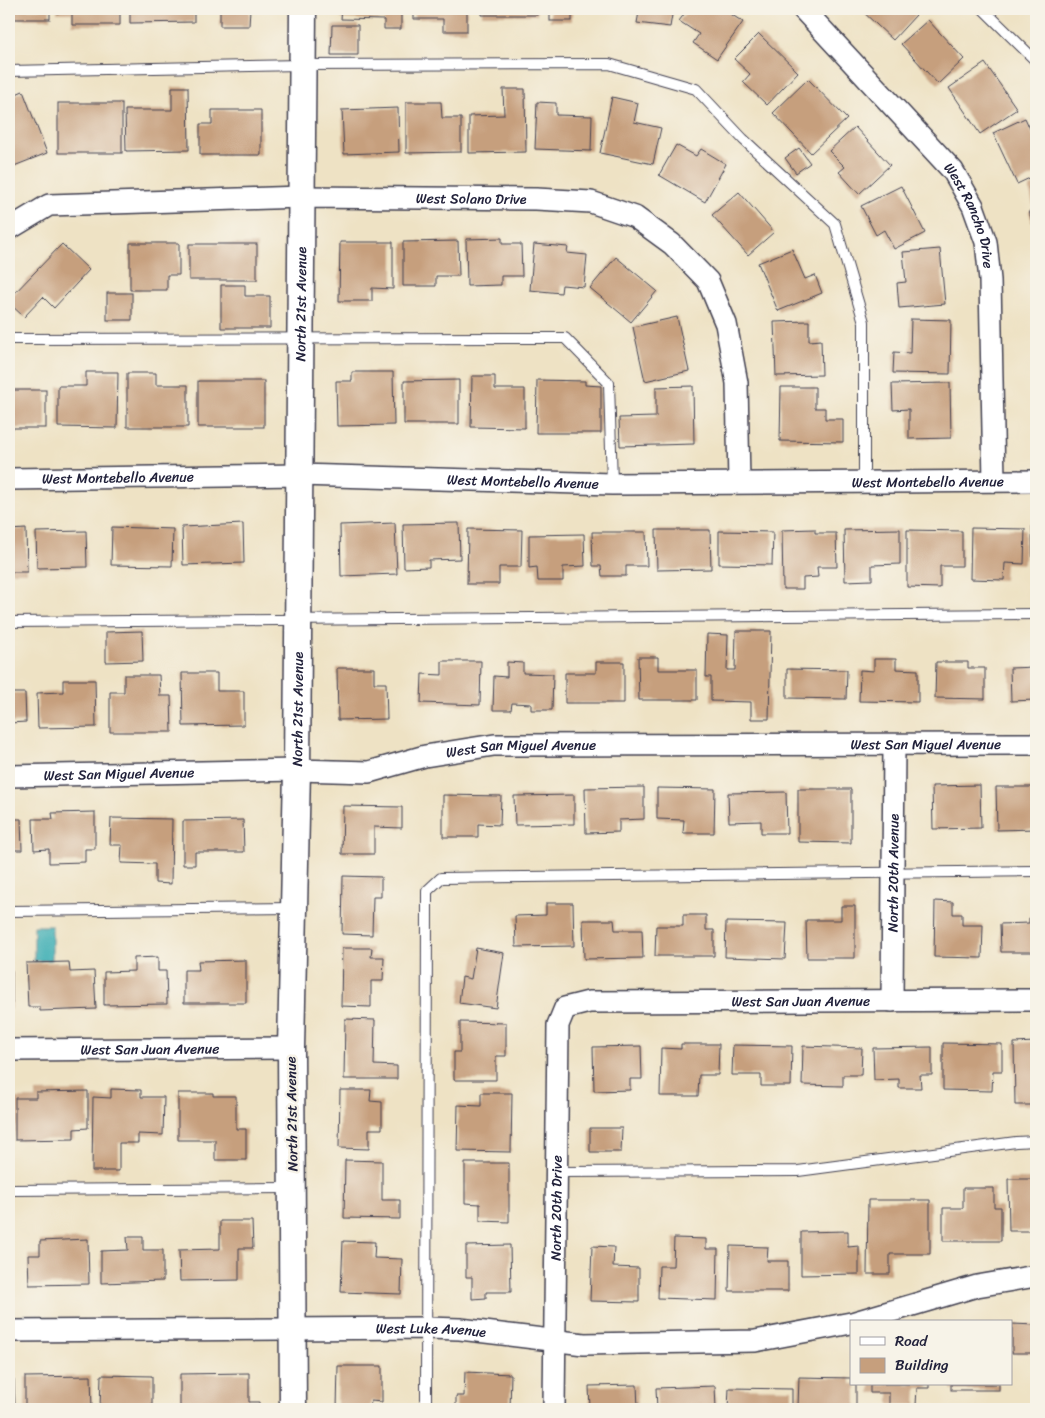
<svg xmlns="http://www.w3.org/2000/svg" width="1045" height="1418" font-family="Sriracha,sans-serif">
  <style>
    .water { fill: #3badb4; stroke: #2e6878 }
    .building { fill: #c69f7d }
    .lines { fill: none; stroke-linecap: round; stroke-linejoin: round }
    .service-casing { stroke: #413f50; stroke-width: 12 }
    .minor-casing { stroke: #413f50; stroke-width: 24 }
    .tertiary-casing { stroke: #413f50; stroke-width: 29 }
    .service { stroke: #fff; stroke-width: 10 }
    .minor { stroke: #fff; stroke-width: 21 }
    .tertiary { stroke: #fff; stroke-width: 26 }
    .labels { text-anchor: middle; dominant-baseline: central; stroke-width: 5; stroke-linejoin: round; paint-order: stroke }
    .street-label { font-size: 14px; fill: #22223b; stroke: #f7f3e8 }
  </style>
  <rect width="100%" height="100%" fill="#f7f3e8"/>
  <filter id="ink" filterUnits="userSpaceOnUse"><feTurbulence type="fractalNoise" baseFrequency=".02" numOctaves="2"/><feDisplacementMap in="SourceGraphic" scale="10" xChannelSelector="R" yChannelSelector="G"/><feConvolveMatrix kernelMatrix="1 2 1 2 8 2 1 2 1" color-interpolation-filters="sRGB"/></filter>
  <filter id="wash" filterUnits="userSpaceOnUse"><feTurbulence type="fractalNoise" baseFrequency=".0096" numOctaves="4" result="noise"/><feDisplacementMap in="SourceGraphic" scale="20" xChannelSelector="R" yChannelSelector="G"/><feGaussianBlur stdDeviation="1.12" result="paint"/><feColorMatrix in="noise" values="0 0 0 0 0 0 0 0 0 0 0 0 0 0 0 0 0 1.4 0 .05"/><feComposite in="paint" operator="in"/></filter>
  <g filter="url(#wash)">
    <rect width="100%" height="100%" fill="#eee2c4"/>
    <polygon class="water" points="34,926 52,926 52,960 34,961"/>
    <g id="blocks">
      <g class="building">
        <rect x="9" y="9" width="41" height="10"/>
        <polygon points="57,9 120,9 120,25 72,25 72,13 57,13"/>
        <polygon points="130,9 194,9 194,22 130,23"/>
        <polygon points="220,9 250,9 249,26 220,26"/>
        <polygon points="342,9 401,9 401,29 384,29 384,20 341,19"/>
        <polygon points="414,9 467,9 467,31 443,31 443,19 414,19"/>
        <rect x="482" y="9" width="55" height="6"/>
        <rect x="550" y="9" width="22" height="12"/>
        <polygon points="623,9 673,9 670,27 637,23 639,12"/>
        <polygon points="688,9 723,9 743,22 717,59 693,43 699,34 679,21"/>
        <polygon points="860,9 910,9 916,15 893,40"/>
        <polygon points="928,20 964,59 938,84 901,44"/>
        <polygon points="332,25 358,25 358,55 331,55"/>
        <polygon points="759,34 798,72 767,105 743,82 750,74 734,59"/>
        <polygon points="985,63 1017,109 980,134 949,88"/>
        <polygon points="808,79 847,119 811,153 773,113"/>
        <polygon points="172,87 188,87 189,150 126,151 125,110 172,110"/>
        <polygon points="503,89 525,89 526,152 469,153 469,116 504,115"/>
        <polygon points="23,91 47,153 9,168 9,97"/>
        <polygon points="612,97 638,103 634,122 661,128 653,164 600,153"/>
        <polygon points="406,102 441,102 442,118 461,118 461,152 406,153"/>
        <polygon points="537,102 556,103 556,115 592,116 591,151 535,149"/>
        <rect x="58" y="103" width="64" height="50"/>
        <polygon points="398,108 399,152 344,154 342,110"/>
        <polygon points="212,110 261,110 261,155 200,155 200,124 212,124"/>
        <polygon points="1025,118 1036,142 1036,175 1017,184 993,133"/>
        <polygon points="855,127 890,165 859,194 839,172 845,167 829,151"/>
        <polygon points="676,145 696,156 701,149 726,164 705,202 659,175"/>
        <polygon points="799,148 810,163 796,173 785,158"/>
        <polygon points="1036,185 1036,238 1029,211 1034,210 1029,187"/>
        <polygon points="901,186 925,233 894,249 884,230 876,235 861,206"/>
        <polygon points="739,192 774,232 748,255 712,215"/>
        <polygon points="502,238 502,244 521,244 522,276 501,276 501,285 467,286 466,239"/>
        <polygon points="458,241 459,276 436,276 436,286 403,286 403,242"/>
        <polygon points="340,242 393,242 393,289 372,288 372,301 339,301"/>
        <polygon points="130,243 179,243 179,275 167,275 167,290 130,290"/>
        <polygon points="62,244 89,270 54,308 43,297 24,317 9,303 9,299"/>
        <rect x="189" y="244" width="68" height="36"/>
        <polygon points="534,244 568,247 567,253 587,255 584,287 562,285 561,293 530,290"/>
        <polygon points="792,249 805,279 815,275 822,293 778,311 758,263"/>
        <polygon points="940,249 945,304 899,308 897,283 906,282 903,252"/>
        <polygon points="616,257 657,291 631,322 590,288"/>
        <polygon points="221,285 245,285 245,296 270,296 270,328 221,328"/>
        <rect x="107" y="293" width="25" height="27"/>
        <polygon points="677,317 689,371 645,381 633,327"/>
        <polygon points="911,319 951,320 950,374 893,373 894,352 910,353"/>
        <polygon points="809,321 809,341 821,340 822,375 776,376 774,322"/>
        <polygon points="86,372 118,372 117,428 58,427 58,386 86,386"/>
        <polygon points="352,372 393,372 394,425 337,426 336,381 352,381"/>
        <polygon points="127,373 156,373 156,385 188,385 188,427 127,427"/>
        <polygon points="472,376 495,376 495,389 525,389 525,428 471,427"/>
        <polygon points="459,380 459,424 404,424 404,381"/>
        <polygon points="537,380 585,381 585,385 601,386 601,433 536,433"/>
        <rect x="198" y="381" width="66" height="46"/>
        <polygon points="1036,382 1036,403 1035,403 1032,383"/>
        <polygon points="950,383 951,438 909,439 909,409 893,410 892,384"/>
        <polygon points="693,386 694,444 620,446 619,418 656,417 656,387"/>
        <polygon points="781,387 815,387 815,408 825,408 825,419 843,419 843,442 780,441"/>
        <rect x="9" y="390" width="37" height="38"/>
        <polygon points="395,523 397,574 341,576 340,525"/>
        <polygon points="459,523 460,559 429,560 429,567 404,568 403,524"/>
        <polygon points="243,524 244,563 183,565 182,527"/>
        <polygon points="1032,526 1036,526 1036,578 1033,578"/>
        <polygon points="112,527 173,529 172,566 111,565"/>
        <polygon points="971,528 1025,529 1024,564 1005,563 1004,580 970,579"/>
        <polygon points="26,529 27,572 9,572 9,530"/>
        <polygon points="468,529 522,530 521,567 499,567 499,584 467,584"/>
        <polygon points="815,529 815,533 836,533 837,567 817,567 818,577 803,578 803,589 783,589 782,530"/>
        <polygon points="900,529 900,564 872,565 872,580 845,581 844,530"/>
        <polygon points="656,530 710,530 711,569 657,570"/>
        <polygon points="907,530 962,531 962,566 940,566 940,588 907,587"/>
        <polygon points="86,531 87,567 37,568 36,532"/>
        <polygon points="719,531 773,532 772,565 719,564"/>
        <polygon points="592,532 646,532 647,566 626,566 626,576 602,576 601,566 593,566"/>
        <polygon points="584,534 585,566 563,567 563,581 538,581 537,567 529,568 529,535"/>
        <polygon points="142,631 143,661 106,662 106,632"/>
        <polygon points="736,631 771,631 769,719 751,719 751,702 711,701 711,677 706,677 707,634 728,635 727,670 735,670"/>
        <polygon points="638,657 658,657 658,670 697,670 697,700 639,700"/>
        <polygon points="874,659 896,659 896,669 918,670 918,702 859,701 860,670 874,671"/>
        <polygon points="442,661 481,661 480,705 421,703 422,674 442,675"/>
        <polygon points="507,662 523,663 523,673 553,674 552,710 531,710 531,704 512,703 511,710 493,710 494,676 507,677"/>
        <polygon points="596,662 624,662 624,703 565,703 565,673 596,673"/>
        <polygon points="936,662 968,662 968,668 985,668 985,699 935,698"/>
        <polygon points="1036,667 1036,700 1011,701 1010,668"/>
        <polygon points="337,668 374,668 374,683 386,683 387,719 338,720"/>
        <polygon points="787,669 847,670 846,699 787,698"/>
        <polygon points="182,673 217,673 217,691 244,691 244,725 183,726"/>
        <polygon points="124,675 159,675 160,696 171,696 172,732 110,732 110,692 124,692"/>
        <polygon points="63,680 95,680 96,727 38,728 37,693 63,692"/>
        <polygon points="9,693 25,693 26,722 9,723"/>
        <polygon points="980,785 981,828 933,829 932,786"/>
        <polygon points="644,787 644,819 619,820 619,832 586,833 585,788"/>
        <polygon points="996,787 1036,787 1036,829 997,830"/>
        <polygon points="657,788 715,789 714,833 683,833 684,820 657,819"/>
        <polygon points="798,789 851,789 851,843 798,842"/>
        <polygon points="786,792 787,833 761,833 761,821 729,822 728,793"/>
        <polygon points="443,795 501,796 500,825 478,824 478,837 443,837"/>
        <polygon points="574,795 574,824 515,825 514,796"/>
        <polygon points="343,806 402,807 402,828 374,827 374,854 342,854"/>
        <polygon points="95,812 95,849 85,849 85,862 49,863 49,849 34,850 33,819 53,819 52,813"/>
        <polygon points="111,818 172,819 171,884 155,883 155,864 121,863 122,845 110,845"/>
        <polygon points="9,819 21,819 22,850 9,850"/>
        <polygon points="243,820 244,852 195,852 195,865 183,865 183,821"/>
        <polygon points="343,876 381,877 381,897 373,897 372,935 342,934"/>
        <polygon points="935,901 953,902 953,914 962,914 962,925 983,925 982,958 934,957"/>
        <polygon points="546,903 573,903 574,946 516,947 515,916 546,915"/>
        <polygon points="841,906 855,906 855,958 807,958 806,920 841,920"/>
        <polygon points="683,915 706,915 706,930 714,930 714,956 655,956 656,926 683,926"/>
        <polygon points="1029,918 1036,918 1036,952 1001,952 1000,924 1029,923"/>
        <polygon points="583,920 614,920 615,930 642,930 643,958 584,959"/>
        <polygon points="726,922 787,923 785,959 725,957"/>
        <polygon points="342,948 372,948 371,957 384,957 383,981 371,981 371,1007 341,1006"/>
        <polygon points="476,948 504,953 496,1008 459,1003 462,977 471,979"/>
        <polygon points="158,957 158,971 166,971 167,1004 104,1005 104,972 134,971 134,958"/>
        <polygon points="246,960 246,1003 184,1003 184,970 199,970 198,961"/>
        <polygon points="69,962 70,972 94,971 96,1009 40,1011 40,1007 28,1007 26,963"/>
        <rect x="9" y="971" width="3" height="38"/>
        <polygon points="345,1019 375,1020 374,1065 397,1066 397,1079 344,1079"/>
        <polygon points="460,1022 506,1023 506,1056 496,1056 496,1080 454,1080 454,1052 460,1052"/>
        <polygon points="1036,1042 1036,1105 1015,1105 1014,1043"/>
        <polygon points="943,1043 1002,1044 1002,1071 993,1071 992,1091 943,1090"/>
        <polygon points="681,1044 719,1044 718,1075 699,1075 698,1096 660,1096 661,1048 681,1049"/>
        <polygon points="733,1045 792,1046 791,1086 761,1086 761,1075 732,1075"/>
        <polygon points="641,1046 642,1079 630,1079 630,1090 594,1091 593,1047"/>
        <polygon points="803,1046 862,1048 861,1075 843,1075 843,1086 802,1085"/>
        <polygon points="932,1047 932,1075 920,1075 921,1088 899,1088 899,1079 874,1080 873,1048"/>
        <polygon points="111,1089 141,1090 141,1097 164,1097 163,1135 138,1134 138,1143 119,1143 119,1171 92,1171 93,1097 111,1098"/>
        <polygon points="340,1090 371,1090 370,1101 382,1102 382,1129 369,1129 369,1149 339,1148"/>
        <polygon points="88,1091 88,1128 74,1129 74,1139 15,1140 15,1098 36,1098 36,1092"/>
        <polygon points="178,1093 213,1093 213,1096 236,1096 236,1129 246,1129 246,1160 215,1160 215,1140 178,1140"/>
        <polygon points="481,1093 512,1093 511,1152 457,1151 458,1105 481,1106"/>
        <polygon points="590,1128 622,1128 621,1152 590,1152"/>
        <polygon points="345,1160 382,1161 382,1200 400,1200 400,1219 344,1218"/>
        <polygon points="465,1163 509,1163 509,1222 480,1221 480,1204 465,1203"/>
        <polygon points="1008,1179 1036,1179 1036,1231 1009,1231"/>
        <polygon points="963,1188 994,1188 994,1207 1001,1207 1001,1241 943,1241 943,1208 963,1208"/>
        <polygon points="868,1200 930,1200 930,1254 890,1254 890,1274 867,1274"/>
        <polygon points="220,1221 252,1221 253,1248 239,1248 239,1280 180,1281 179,1250 220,1249"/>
        <polygon points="848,1231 848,1247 859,1246 859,1274 801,1275 801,1232"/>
        <polygon points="127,1237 143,1237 143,1250 163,1250 163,1281 101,1283 101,1251 128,1250"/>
        <polygon points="674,1238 706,1239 706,1249 718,1249 717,1300 658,1298 659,1266 673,1266"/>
        <polygon points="88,1239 89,1284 29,1285 28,1255 40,1255 40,1241"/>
        <polygon points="343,1241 375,1242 374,1258 402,1259 401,1294 341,1292"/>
        <polygon points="510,1245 511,1292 486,1292 486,1298 472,1299 472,1277 466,1277 466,1246"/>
        <polygon points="592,1246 614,1247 613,1267 639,1268 639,1302 590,1301"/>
        <polygon points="730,1246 768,1247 767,1261 788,1261 788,1291 729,1291"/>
        <polygon points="1012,1324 1036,1325 1036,1367 1032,1366 1033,1353 1012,1353"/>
        <polygon points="338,1366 382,1366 382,1402 371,1401 370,1409 337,1409"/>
        <polygon points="465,1372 511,1374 510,1409 456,1409 456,1396 464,1396"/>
        <polygon points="249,1373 249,1402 259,1402 259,1409 180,1409 180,1374"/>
        <polygon points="101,1375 152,1376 152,1409 100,1409"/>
        <polygon points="91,1376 92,1409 25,1409 25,1377"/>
        <polygon points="799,1377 851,1378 851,1384 856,1384 856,1409 798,1407"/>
        <polygon points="9,1379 14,1379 15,1408 9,1408"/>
        <polygon points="870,1384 929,1384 929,1388 917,1388 916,1405 889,1405 889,1393 870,1393"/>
        <rect x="951" y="1384" width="48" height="6"/>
        <polygon points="637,1385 638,1409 590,1409 589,1386"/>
        <polygon points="715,1386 716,1409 657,1409 656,1388"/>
        <polygon points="729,1388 792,1389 792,1409 728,1409"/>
      </g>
    </g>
  </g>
  <g filter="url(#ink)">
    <use href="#blocks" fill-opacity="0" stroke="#413f50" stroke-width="1"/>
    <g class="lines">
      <g class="service-casing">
        <g id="service">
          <polyline points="983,9 1036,61"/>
          <polyline points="9,71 302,65 609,64 696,89 743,139 835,224 864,322 864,482"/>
          <polyline points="9,339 565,338 609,383 612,484"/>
          <polyline points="9,622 1036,614"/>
          <polyline points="9,911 293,908"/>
          <polyline points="557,1172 798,1171 1016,1142 1036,1141"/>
          <polyline points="9,1190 292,1188"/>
          <polyline points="426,1409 427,891 441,878 1036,871"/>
        </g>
      </g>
      <g class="minor-casing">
        <g id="minor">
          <path id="s1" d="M803 9 953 171 973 206 986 242 990 280 994 481"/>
          <path id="s2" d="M9 229 49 205 301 197 536 199 591 202 635 217 672 244 708 281 726 324 737 383 739 482"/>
          <path id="s3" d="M9 479 299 475 612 484 1036 481"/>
          <path id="s4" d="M9 776 297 770 369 772 425 756 494 745 1036 744"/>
          <path id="s5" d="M892 1001 894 745"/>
          <path id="s6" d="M9 1050 291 1048"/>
          <polyline points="855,1322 977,1286 1036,1276"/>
          <path id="s7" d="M9 1331 426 1328 460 1329 584 1344 755 1341 851 1323"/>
          <path id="s8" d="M554 1409 558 1025 565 1008 589 1002 1036 1000"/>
        </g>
      </g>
      <g class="tertiary-casing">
        <g id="tertiary">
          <path id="s9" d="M293 1409 291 1048 297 770 303 9"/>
        </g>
      </g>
      <use href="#service" class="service"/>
      <use href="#minor" class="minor"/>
      <use href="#tertiary" class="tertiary"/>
    </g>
  </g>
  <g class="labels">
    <g class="street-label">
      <text stroke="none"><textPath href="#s2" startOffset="469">West Solano Drive</textPath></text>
      <text stroke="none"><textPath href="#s1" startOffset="269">West Rancho Drive</textPath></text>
      <text stroke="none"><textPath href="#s9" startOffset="1105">North 21st Avenue</textPath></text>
      <text stroke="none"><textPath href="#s3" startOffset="109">West Montebello Avenue</textPath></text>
      <text stroke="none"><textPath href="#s3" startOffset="919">West Montebello Avenue</textPath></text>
      <text stroke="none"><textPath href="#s3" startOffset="514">West Montebello Avenue</textPath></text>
      <text stroke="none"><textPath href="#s9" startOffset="700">North 21st Avenue</textPath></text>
      <text stroke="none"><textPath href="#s4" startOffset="920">West San Miguel Avenue</textPath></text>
      <text stroke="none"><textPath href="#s4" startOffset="515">West San Miguel Avenue</textPath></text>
      <text stroke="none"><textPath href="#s4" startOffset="110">West San Miguel Avenue</textPath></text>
      <text stroke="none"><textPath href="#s5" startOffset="128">North 20th Avenue</textPath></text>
      <text stroke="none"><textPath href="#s8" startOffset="639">West San Juan Avenue</textPath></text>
      <text stroke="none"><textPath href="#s6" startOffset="141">West San Juan Avenue</textPath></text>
      <text transform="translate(292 1114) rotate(-91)">North 21st Avenue</text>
      <text stroke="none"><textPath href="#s8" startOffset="201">North 20th Drive</textPath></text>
      <text stroke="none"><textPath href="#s7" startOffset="422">West Luke Avenue</textPath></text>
    </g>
  </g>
  <rect width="1045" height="1418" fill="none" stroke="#f7f3e8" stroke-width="30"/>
  <rect x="850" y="1320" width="162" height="65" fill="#f7f3e8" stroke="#a29fa3"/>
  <rect x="860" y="1337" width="25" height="8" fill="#ffffff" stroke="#a29fa3"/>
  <text x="895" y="1346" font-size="15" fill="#22223b">Road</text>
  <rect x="860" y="1358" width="25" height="15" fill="#c69f7d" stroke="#a29fa3"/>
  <text x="895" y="1370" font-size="15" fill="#22223b">Building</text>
</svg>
